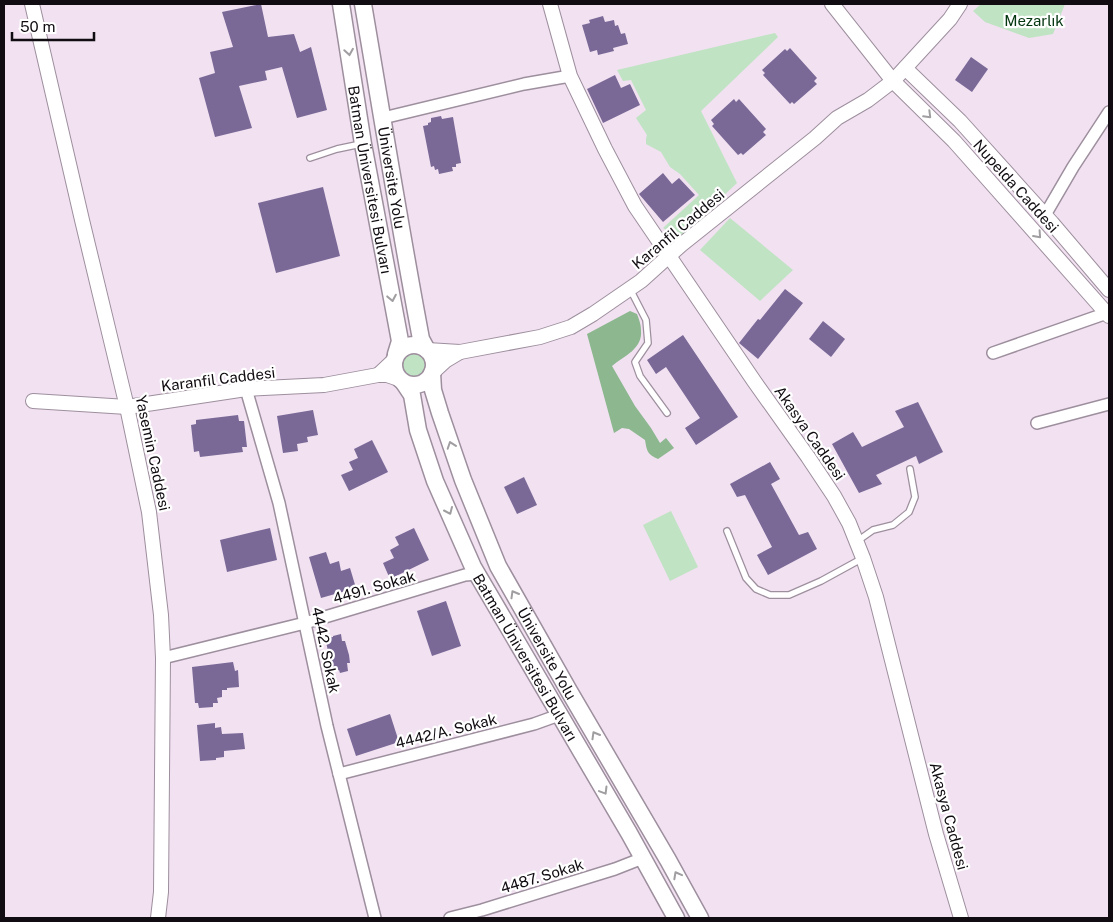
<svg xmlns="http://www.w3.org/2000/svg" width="1113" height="922" font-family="'Public Sans',sans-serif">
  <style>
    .green { fill: #c0e3c3 }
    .forest { fill: #8cb78f }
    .building { fill: #7a6897 }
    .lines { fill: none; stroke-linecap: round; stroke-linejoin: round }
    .service-casing { stroke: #9e8f9e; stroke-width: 8 }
    .minor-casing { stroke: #9e8f9e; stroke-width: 14 }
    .tertiary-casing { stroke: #9e8f9e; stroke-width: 16 }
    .secondary-casing { stroke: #9e8f9e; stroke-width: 19 }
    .service { stroke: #fff; stroke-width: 5.5 }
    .minor { stroke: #fff; stroke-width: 11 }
    .tertiary { stroke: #fff; stroke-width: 14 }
    .secondary { stroke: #fff; stroke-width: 16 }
    .oneway { stroke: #a09ea0 }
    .labels { text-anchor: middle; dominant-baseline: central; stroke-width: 4.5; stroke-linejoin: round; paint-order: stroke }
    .park-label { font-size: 15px; fill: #043610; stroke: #fff }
    .street-label { font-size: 15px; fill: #110c11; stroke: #fff }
  </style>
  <rect width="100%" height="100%" fill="#f1e1f1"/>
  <g class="green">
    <polygon points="981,4 1065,4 1053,34 1029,38 985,22 973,11"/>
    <polygon points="775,33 778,37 701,111 737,183 682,235 672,233 663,228 699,195 680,174 670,167 661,152 646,144 646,139 647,135 636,118 646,110 631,80 623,81 617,70"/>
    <polygon points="730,218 793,270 760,301 700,250"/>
    <circle cx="414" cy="365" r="15"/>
    <polygon points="671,511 698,567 670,581 643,525"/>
  </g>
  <path class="forest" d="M630 311 637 314C639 319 641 325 641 330 643 349 624 356 612 366L635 406 651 428 660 443 666 438 674 448 658 459C647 454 647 451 645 440L629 429 622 428 614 433 587 334Z"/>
  <g class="building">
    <polygon points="261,4 268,37 294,34 300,52 311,47 327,110 297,118 282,67 265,71 267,80 239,86 252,128 215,137 199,78 215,73 210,52 233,47 222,12"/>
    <polygon points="603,16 605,22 614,20 615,26 618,25 621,34 625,33 628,44 613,48 614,51 598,55 597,50 590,52 582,25 590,23 589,20"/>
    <polygon points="790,48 817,78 814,81 817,84 794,104 792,102 790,104 763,75 765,73 762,70 785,49 787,51"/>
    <polygon points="971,57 988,69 972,92 955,80"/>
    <polygon points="615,75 621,88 630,84 640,105 603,123 587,89"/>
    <polygon points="734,99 736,102 739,99 766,129 763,132 766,135 743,155 741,153 738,155 712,126 714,124 711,120"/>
    <polygon points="441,116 442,119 453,117 461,163 456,164 456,167 452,167 453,171 439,174 438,169 435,170 434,166 431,167 423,126 428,125 428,123 431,122 431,118"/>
    <polygon points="663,173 672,184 679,178 695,195 663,222 639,194"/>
    <polygon points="323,187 340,256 276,273 258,203"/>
    <polygon points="785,289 803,303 758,359 739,343 758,319 760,320"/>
    <polygon points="823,321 845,339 831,357 809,339"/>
    <polygon points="683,335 738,417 696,445 685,428 700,418 666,367 656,374 647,360"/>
    <polygon points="918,402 943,452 919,464 916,456 876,475 882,484 859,493 832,444 853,432 862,447 904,427 895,411"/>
    <polygon points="313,410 318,435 307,437 308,442 297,444 298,451 283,453 277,416"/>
    <polygon points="238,415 239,421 244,421 247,447 242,447 243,452 200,457 199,451 194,452 191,425 196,424 196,420"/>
    <polygon points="372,440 388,472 349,491 341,475 353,470 349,462 358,458 354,449"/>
    <polygon points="770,462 780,479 771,484 799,535 808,532 817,549 768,575 757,555 772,547 745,495 737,497 730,484"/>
    <polygon points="524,477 537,505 517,514 504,487"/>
    <polygon points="270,528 277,560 227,572 220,540"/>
    <polygon points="414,528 429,560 390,579 383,563 394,558 390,550 399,545 395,537"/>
    <polygon points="326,552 330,564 339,561 341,571 350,568 356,588 321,598 309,557"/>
    <polygon points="446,601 461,646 432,656 417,611"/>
    <polygon points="341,634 342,641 345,641 349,655 350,663 347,663 348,671 340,673 339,670 333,672 325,638 333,637 333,636"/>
    <polygon points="233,662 235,671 238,670 239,687 227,688 227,690 222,690 222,697 217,698 218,703 213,703 213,707 199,708 198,703 195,703 192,667"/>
    <polygon points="390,714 399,742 356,756 347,729"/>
    <polygon points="215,723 215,728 221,727 222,734 243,733 245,749 224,751 224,757 216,758 216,760 200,761 197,725"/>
  </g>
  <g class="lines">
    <g class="service-casing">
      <g id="service">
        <polyline points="310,158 337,149 361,144"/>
        <polyline points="630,289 646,320 648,343 635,362 640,376 667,413"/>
        <polyline points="727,531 746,578 756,589 770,595 789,595 821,581 863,558"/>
        <polyline points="856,542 873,530 893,525 909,512 915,497 910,469"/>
      </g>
    </g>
    <g class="minor-casing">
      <g id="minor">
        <polyline points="383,118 524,84 570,76"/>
        <polyline points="1045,215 1073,167 1109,112"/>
        <polyline points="993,353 1107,313"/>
        <polyline points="246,389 279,503 327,726 375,918"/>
        <polyline points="1037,423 1109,404"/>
        <polyline points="163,658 305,623 465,575 477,574"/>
        <polyline points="339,774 534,724 559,715"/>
        <polyline points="450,918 482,910 615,869 643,858"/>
      </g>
    </g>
    <g class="tertiary-casing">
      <g id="tertiary">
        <polyline points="32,4 82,220 127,407 149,512 161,615 163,658 161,892 158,918"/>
        <polyline points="550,4 570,76 605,149 635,206 754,381 808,457 834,496 849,523 863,558 876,597 936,834 961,918"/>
        <polyline points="832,4 893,81 954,141 1109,316"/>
        <polyline points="905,68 960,121 1052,223 1109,290"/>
        <polyline points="427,350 460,352 540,337 571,327 593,314 641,281 681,245 815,138 837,118 868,100 893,81 950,19 960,4"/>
        <polyline points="394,360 378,375 387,375 399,379"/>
        <polyline points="432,373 445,361 460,352"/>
        <polyline points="33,401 127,407 246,389 324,385 378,375"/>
      </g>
    </g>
    <g class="secondary-casing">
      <g id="secondary">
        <path id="s1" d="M341 4 363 144 400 341 396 354"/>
        <path id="s2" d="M363 4C382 115 400 228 421 339L427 350"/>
        <circle cx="414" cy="365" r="20"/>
        <path id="s3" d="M432 373 433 390 440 413 463 480 498 566 569 691 668 860 700 918"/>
        <path id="s4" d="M404 383 412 395 418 430 435 481 473 567 629 833 676 918"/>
      </g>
    </g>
    <use href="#service" class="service"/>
    <use href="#minor" class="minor"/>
    <use href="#tertiary" class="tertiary"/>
    <use href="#secondary" class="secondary"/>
  </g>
  <defs><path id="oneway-chevron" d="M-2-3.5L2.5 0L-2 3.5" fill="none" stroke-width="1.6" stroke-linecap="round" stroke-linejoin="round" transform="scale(1.25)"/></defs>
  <g class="oneway">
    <use href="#oneway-chevron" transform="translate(349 52) rotate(81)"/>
    <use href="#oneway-chevron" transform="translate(928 115) rotate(45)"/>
    <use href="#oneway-chevron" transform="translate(1038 235) rotate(48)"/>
    <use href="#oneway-chevron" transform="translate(392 298) rotate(79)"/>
    <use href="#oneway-chevron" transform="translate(451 445) rotate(-109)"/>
    <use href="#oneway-chevron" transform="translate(449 511) rotate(66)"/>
    <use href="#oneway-chevron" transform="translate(514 594) rotate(-120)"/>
    <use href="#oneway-chevron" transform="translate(595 735) rotate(-120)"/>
    <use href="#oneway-chevron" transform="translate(604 791) rotate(59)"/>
    <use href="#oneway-chevron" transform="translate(677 875) rotate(-118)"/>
  </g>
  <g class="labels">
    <g class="park-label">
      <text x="1034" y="20">Mezarlık</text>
    </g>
    <g class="street-label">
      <text stroke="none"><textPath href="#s2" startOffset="176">Üniversite Yolu</textPath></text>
      <text stroke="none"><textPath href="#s1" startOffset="178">Batman Üniversitesi Bulvarı</textPath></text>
      <text transform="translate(1016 186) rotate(48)">Nupelda Caddesi</text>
      <text transform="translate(678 229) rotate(-40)">Karanfil Caddesi</text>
      <text transform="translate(218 379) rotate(-7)">Karanfil Caddesi</text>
      <text transform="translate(810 433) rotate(55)">Akasya Caddesi</text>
      <text transform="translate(153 453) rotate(78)">Yasemin Caddesi</text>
      <text transform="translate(374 587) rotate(-16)">4491. Sokak</text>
      <text transform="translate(326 650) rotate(78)">4442. Sokak</text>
      <text stroke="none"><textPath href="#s3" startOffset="305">Üniversite Yolu</textPath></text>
      <text stroke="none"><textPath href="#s4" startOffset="302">Batman Üniversitesi Bulvarı</textPath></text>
      <text transform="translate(446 731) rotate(-14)">4442/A. Sokak</text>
      <text transform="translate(949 816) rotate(75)">Akasya Caddesi</text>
      <text transform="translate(542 876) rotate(-17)">4487. Sokak</text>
    </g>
  </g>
  <rect width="1113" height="922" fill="none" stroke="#110c11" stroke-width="10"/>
  <path d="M12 32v8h82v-8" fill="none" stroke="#110c11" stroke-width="2.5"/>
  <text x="20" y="32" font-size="15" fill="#110c11" stroke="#ffffff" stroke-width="4" paint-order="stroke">50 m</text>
</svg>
